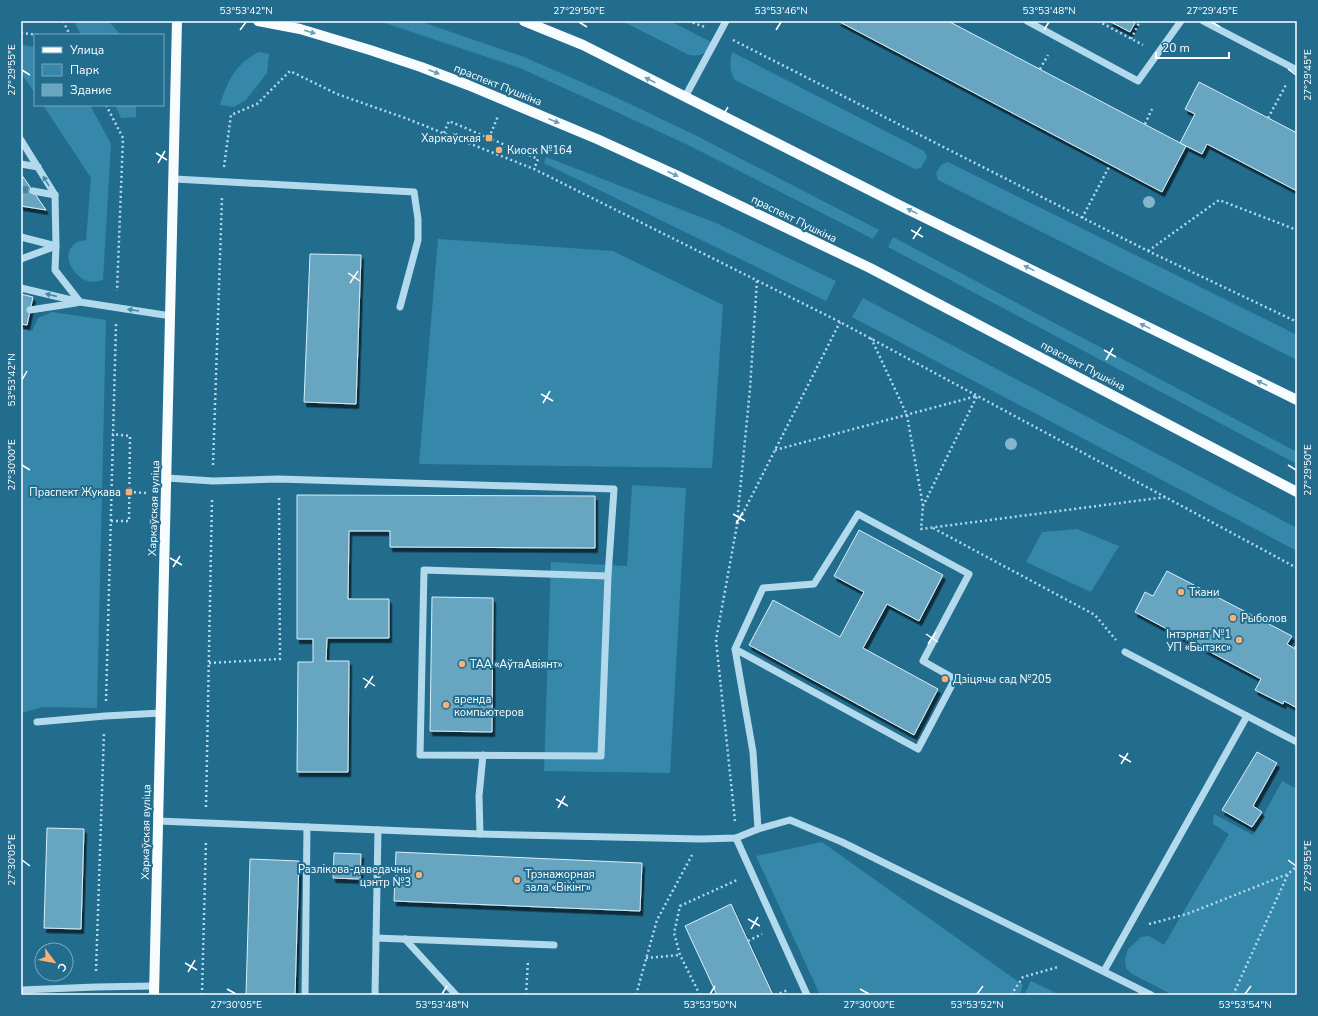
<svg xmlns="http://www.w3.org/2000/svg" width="1318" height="1016" font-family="'Nunito Sans',sans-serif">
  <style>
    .green { fill: #3688ab }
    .building { fill: #67a5c1; stroke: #d7eff9; filter: url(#shadow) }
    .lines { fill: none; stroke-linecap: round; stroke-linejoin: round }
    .minor-tunnel { stroke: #43829f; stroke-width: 7; stroke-dasharray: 7 3.5; stroke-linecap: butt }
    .path { stroke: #b2daec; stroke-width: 2.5; stroke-dasharray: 2 3; stroke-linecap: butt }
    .minor { stroke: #b2daec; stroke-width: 7 }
    .major { stroke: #f7fcff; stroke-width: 10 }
    .tree { fill: #86b4c9 }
    .oneway { fill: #6d9eb6 }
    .oneway2 { fill: #4688a6 }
    .ticks { fill: none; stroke: #fff; stroke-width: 1.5 }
    .poi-dot { fill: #f7b174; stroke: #226c8e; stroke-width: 1.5 }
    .labels { text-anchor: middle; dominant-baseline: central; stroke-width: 4; stroke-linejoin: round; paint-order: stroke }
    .street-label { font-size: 11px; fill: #fff; stroke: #226c8e }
    .poi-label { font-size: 11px; fill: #fff; stroke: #226c8e; text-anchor: start }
    .neatline { fill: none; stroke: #fff; stroke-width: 1.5 }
    .ticks-label { font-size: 10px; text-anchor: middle; fill: #fff }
  </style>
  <defs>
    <filter id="shadow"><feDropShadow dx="2.5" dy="4.5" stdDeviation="0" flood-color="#0009"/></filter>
  </defs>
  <rect width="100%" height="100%" fill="#226c8e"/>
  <g class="green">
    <polygon points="74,21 106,21 112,25 121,35 81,35"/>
    <polygon points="379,21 419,21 524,57 613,96 695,135 879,230 873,239 690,146 608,108 520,68"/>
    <path d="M622 21H670L713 43C707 53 701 57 689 55Z"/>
    <polygon points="23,45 35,47 35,93 21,73 21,46"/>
    <path d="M258 52 269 54 267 73 246 100 234 107 220 105C227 81 235 65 258 52Z"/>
    <path d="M732 52 924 151 927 157 921 168 915 169 735 80C729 70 730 63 732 52Z"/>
    <path d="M43 105H90L111 144 103 280C98 281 94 283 88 281 73 277 59 253 77 242 80 241 84 241 86 240L91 178Z"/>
    <polygon points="115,105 136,105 136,117 121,118"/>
    <polygon points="546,157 716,223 836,281 826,301 544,163"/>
    <polygon points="948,162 1297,335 1297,360 938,180 936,173 942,164"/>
    <polygon points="893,237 1297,452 1297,464 888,247"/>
    <polygon points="438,239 613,251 723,305 712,468 419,464"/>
    <polygon points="863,298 1297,528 1297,551 852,317"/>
    <polygon points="52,312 106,320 97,708 43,707 21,713 21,329 32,331 38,318"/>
    <polygon points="632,485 686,488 670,773 544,771 551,562 627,566"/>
    <polygon points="1077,529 1119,546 1091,592 1026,562 1042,532"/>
    <polygon points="1282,781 1297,789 1297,995 1173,995 1132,974 1126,968 1125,959 1128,949 1141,937 1149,936 1164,945 1229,834 1213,824 1214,814 1253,835"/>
    <polygon points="822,842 1023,985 1020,995 820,995 756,856"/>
    <polygon points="1031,981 1060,995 1024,995"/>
  </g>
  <g class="building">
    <polygon points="838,21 948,21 1186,146 1162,192"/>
    <polygon points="1109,21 1136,21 1130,32"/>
    <polygon points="1199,82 1297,133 1297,191 1207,144 1202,154 1180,143 1195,114 1185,109"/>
    <polygon points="21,174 33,191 46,210 21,206"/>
    <polygon points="310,254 361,255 356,404 304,402"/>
    <polygon points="21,294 33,297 27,325 21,324"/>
    <polygon points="297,495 595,496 595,548 390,547 390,531 349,531 348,599 389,599 389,638 327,638 326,661 349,661 348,772 297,772 298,662 313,662 313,639 297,639"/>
    <polygon points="859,530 943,575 919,621 887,604 863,648 938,689 914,735 749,645 773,600 840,637 864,592 834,576"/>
    <polygon points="1167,571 1292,636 1287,644 1297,650 1297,708 1284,701 1283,704 1255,690 1261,679 1135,612 1145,592 1153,596"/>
    <polygon points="432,597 493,598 492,732 430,731"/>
    <polygon points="1257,752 1277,763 1253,806 1262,812 1252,827 1222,810"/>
    <polygon points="47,828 84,829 81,929 44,928"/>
    <polygon points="396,852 642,863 640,911 394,901"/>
    <polygon points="334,853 361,854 360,879 333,878"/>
    <polygon points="250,859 299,861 295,995 246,995"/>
    <polygon points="731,904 748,941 773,995 717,995 685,926"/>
  </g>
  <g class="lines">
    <polyline class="minor-tunnel" points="21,189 33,191"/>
    <g class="path">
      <polyline points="63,21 70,35"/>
      <polyline points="688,21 705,27"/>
      <polyline points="1098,21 1143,45"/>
      <polyline points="21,33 40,35"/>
      <polyline points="1131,39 1140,21"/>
      <polyline points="733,40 1148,251 1297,322"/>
      <polyline points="1040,69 1048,55"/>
      <polyline points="106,105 123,138 117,291"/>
      <polyline points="1268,118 1287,83"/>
      <polyline points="1145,124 1152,109"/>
      <polyline points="444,133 449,121 538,159 534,169"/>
      <polyline points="489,138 498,116"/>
      <polyline points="224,167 231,115 257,104 290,71 337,94 405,118 534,169 840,322 1297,568"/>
      <polyline points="1082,218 1110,165"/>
      <polyline points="1148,251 1219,200 1297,230"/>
      <polyline points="871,338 907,415 923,506 921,529 1166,497"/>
      <polyline points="775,450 977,396 923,506"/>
      <polyline points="213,465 222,198"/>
      <polyline points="129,492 148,493"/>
      <polyline points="111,521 129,521 130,436 112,434"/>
      <polyline points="737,522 750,389 757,280"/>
      <polyline points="933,528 1095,615 1116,640"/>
      <polyline points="1295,648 1297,644"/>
      <polyline points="209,663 280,659 279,495"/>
      <polyline points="106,701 116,324"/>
      <polyline points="206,807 212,498"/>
      <polyline points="735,821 716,640 737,525 840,322"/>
      <polyline points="1149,924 1187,914 1288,874 1297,866"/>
      <polyline points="748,941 762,934"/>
      <polyline points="646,958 680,955"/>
      <polyline points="96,971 104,732"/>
      <polyline points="202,995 206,840"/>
      <polyline points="526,995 528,960"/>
      <polyline points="636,995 657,920 692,855"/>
      <polyline points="700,995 680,955 674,933 680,906 737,880"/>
      <polyline points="775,995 788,990"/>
      <polyline points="1011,995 1023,977 1058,967"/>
      <polyline points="1233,995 1288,874"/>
    </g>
    <g class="minor">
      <polyline points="1027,21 1138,81 1181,21"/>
      <polyline points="1203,21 1297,70"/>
      <polyline points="685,97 726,21"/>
      <polyline points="21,140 55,195 56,246 21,259"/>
      <polyline points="21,164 38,167"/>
      <polyline points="175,179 414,192 418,219 418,240 400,307"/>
      <polyline points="33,191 55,195"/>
      <polyline points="21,237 56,246 55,270 80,302"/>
      <polyline points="21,288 80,302 171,316"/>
      <polyline points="30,310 76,303"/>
      <polyline points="167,478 213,481 278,479 614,489 608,576 601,756 420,755 424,570 608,576"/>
      <polyline points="735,649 918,749 955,679 923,661 969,574 858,514 814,584 763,588 735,649 753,752 758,829"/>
      <polyline points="1125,652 1247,716"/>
      <polyline points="37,722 105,716 161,713"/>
      <polyline points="158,821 480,834 701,839 736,838 758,829 790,820 842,842 1151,995"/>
      <polyline points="480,834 479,796 483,755"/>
      <polyline points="736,838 807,995"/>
      <polyline points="376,938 554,945"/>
      <polyline points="405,939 456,995"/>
      <polyline points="1104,971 1247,716 1297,742"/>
      <polyline points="21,990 96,987 154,986"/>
      <polyline points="305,995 307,827"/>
      <polyline points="375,995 378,830"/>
    </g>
    <g class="major">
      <polyline points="258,21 300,29 370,50 421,67 468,85 597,139 676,175 870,268 1297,492"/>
      <polyline points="524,21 583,45 903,207 1297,400"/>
      <polyline points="154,995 177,21"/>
    </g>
  </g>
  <g class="tree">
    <circle cx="1149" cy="202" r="6"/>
    <circle cx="1011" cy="444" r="6"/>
  </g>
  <defs><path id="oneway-solid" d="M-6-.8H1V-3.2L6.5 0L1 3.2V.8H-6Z"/></defs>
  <g class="oneway">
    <use href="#oneway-solid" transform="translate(310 32) rotate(16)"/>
    <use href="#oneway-solid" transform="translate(434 72) rotate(21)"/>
    <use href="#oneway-solid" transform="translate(650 80) rotate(-153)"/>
    <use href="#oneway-solid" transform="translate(554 121) rotate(23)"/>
    <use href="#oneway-solid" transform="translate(673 174) rotate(25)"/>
    <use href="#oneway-solid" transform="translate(912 211) rotate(-154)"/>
    <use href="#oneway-solid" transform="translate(1029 268) rotate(-154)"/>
    <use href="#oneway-solid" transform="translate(1145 326) rotate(-154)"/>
    <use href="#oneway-solid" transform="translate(1262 383) rotate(-154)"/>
  </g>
  <g class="oneway2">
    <use href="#oneway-solid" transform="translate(46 181) rotate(-121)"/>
    <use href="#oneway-solid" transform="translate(51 295) rotate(-167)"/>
    <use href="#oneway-solid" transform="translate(133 310) rotate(-171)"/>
  </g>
  <path class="ticks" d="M579 22 587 27M1212 22 1220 27M240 30 246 22M776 30 781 22M1044 30 1049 22M1288 69 1296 75M22 70 30 75M719 109 730 117M721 119 728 107M156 153 167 160M158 163 165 151M911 230 923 237M913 239 921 227M348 273 360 281M350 283 358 271M1104 350 1116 357M1106 360 1113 348M22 380 27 371M541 394 553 401M543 403 550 391M22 465 30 470M1288 465 1296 470M733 514 745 521M736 524 743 512M170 558 182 565M173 567 180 556M926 634 938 642M928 644 936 632M363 678 375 686M365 688 373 676M1119 755 1131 762M1121 764 1128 753M556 799 568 806M558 808 565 796M22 860 30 866M1288 860 1296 866M748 919 760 926M751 929 758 917M185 963 197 970M188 972 195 960M227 989 236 994M860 989 869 994M442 994 447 986M710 994 715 986M977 994 983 986M1245 994 1251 986"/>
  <g class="poi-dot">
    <rect x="485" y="134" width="8" height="8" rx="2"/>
    <circle cx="499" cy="150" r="4"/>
    <rect x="125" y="488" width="8" height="8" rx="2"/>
    <circle cx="1181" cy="592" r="4"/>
    <circle cx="1233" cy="618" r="4"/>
    <circle cx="1239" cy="640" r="4"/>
    <circle cx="462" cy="664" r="4"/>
    <circle cx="945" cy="679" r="4"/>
    <circle cx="446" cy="705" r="4"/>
    <circle cx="419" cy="875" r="4"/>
    <circle cx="517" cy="880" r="4"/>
  </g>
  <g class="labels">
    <g class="street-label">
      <text transform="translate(498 85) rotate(22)">праспект Пушкіна</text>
      <text transform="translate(794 219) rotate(26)">праспект Пушкіна</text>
      <text transform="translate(1083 366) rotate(28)">праспект Пушкіна</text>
      <text transform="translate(154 508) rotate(-88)">Харкаўская вуліца</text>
      <text transform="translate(146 832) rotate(-89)">Харкаўская вуліца</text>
    </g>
    <g class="poi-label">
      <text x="481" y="138" text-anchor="end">Харкаўская</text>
      <text x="507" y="150">Киоск №164</text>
      <text x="121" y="492" text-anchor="end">Праспект Жукава</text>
      <text x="1189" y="592">Ткани</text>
      <text x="1241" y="618">Рыболов</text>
      <text x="1231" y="634" text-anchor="end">Інтэрнат №1<tspan x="1231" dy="13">УП «Бытэкс»</tspan></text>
      <text x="470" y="664">ТАА «АўтаАвіянт»</text>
      <text x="953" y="679">Дзіцячы сад №205</text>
      <text x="454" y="699">аренда<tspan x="454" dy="13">компьютеров</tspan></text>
      <text x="411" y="869" text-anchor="end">Разлікова-даведачны<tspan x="411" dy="13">цэнтр №3</tspan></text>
      <text x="525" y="874">Трэнажорная<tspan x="525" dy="13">зала «Вікінг»</tspan></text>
    </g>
  </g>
  <rect width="1318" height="1016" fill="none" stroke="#226c8e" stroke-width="44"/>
  <rect x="34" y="34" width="130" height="72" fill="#226c8e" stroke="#7aa7bb"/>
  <rect x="42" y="47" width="20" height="6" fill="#f7fcff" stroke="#7aa7bb"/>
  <text x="70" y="54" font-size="12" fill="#ffffff">Улица</text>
  <rect x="42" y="64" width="20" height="12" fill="#3688ab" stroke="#7aa7bb"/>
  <text x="70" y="74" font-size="12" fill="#ffffff">Парк</text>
  <rect x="42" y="84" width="20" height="12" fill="#67a5c1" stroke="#7aa7bb"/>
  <text x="70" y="94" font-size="12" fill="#ffffff">Здание</text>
  <g transform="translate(54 962) rotate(122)"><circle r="19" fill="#226c8e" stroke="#7aa7bb"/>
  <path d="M0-3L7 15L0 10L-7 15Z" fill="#f7b174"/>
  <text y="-6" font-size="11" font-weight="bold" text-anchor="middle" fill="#ffffff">С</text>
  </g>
  <path d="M1156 52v6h73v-6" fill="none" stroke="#ffffff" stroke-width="2"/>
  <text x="1162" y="52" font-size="12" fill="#ffffff" stroke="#226c8e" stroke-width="3" paint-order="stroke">20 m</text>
  <rect x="22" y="22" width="1274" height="972" class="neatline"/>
  <g class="ticks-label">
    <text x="246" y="14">53°53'42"N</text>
    <text x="579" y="14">27°29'50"E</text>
    <text x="781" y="14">53°53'46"N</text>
    <text x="1049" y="14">53°53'48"N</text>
    <text x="1212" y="14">27°29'45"E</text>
    <text transform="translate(11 70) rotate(-90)" y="4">27°29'55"E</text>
    <text transform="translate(1307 75) rotate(-90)" y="4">27°29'45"E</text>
    <text transform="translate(11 380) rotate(-90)" y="4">53°53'42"N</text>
    <text transform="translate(11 465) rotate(-90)" y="4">27°30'00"E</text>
    <text transform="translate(1307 470) rotate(-90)" y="4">27°29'50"E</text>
    <text transform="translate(11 860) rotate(-90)" y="4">27°30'05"E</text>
    <text transform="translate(1307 866) rotate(-90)" y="4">27°29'55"E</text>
    <text x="236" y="1008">27°30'05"E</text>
    <text x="442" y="1008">53°53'48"N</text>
    <text x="710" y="1008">53°53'50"N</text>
    <text x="869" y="1008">27°30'00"E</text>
    <text x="977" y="1008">53°53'52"N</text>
    <text x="1245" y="1008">53°53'54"N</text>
  </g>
</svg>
